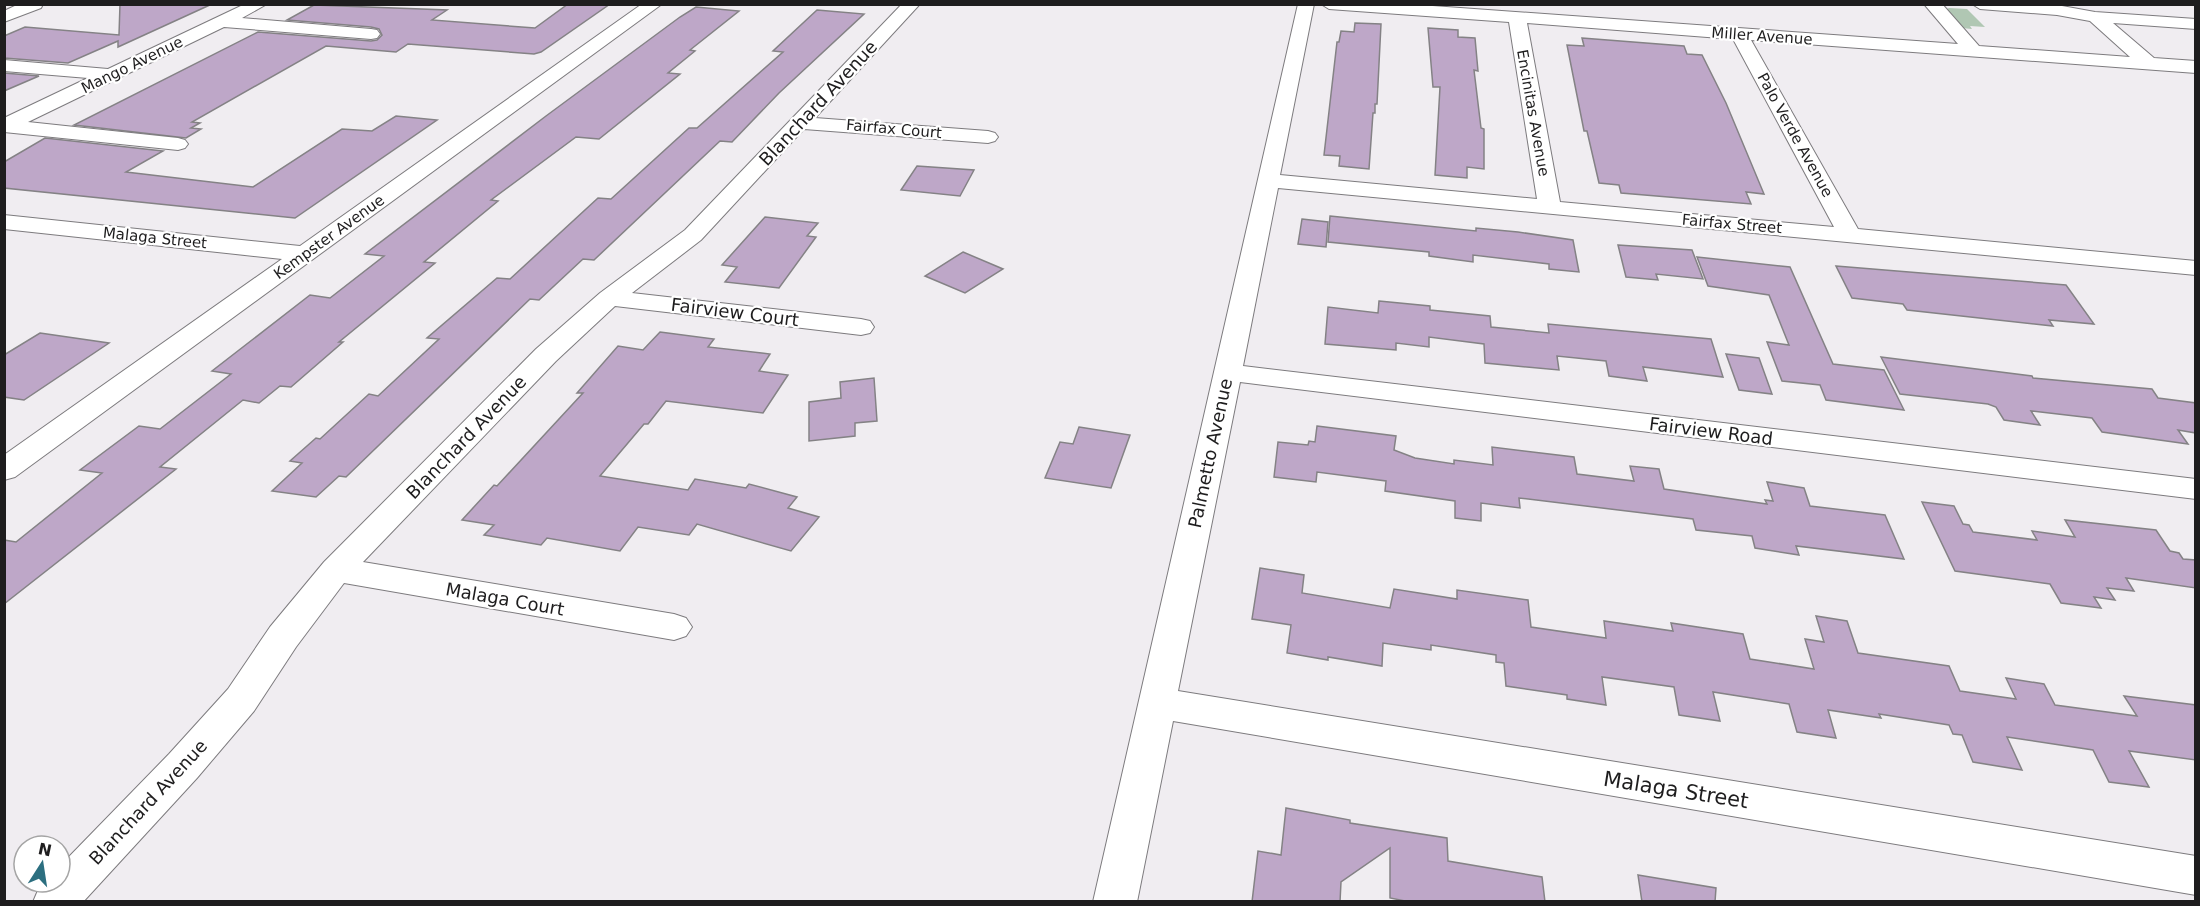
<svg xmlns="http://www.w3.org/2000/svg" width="2200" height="906" font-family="'DejaVu Sans',sans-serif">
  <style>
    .green { fill: #b0c7b3 }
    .building { fill: #bea7c8; stroke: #848285; stroke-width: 1.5 }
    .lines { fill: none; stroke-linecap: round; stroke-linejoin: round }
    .minor-casing { stroke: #7d7b7e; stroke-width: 2 }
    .minor { fill: #fff; fill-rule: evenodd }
    .labels { text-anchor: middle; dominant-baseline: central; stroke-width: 4.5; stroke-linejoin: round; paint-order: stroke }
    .far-street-label { font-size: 15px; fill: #1e1d1e; stroke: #fff }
    .street-label { font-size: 18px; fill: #1e1d1e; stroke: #fff }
    .near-street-label { font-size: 21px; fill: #1e1d1e; stroke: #fff }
  </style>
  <rect width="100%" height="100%" fill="#f0edf1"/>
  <polygon class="green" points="1949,8 1967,9 1985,27 1970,26 1972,29 1962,28 1944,10"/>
  <g class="building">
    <polygon points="120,4 212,4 118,47 118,41 68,63 4,58 4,36 25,27 119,35"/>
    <polygon points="568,4 610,4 541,52 534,54 408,44 396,52 326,46 192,122 200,123 191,128 201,129 186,138 74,125 258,32 371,41 377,40 382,35 379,29 371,27 287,20 314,5 447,10 432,20 535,28"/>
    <polygon points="696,7 739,11 690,50 695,51 668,73 680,74 599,139 576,137 491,200 498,201 424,262 435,263 339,342 343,342 291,387 280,386 259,403 243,400 160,467 176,469 4,604 4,540 16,542 102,473 80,470 139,426 160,429 231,374 212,371 310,295 330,298 384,256 365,254 546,116 680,17"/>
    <polygon points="817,10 864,14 779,93 732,142 720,141 594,260 583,259 539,300 530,299 346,477 339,476 316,497 272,491 302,463 290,461 316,438 320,439 369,394 378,396 439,339 427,338 497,278 510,279 598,198 611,199 689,128 697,128 783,52 773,51"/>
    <polygon points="1355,23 1381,24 1377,104 1375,104 1375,113 1373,113 1369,169 1339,166 1340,156 1324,155 1337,42 1339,42 1341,31 1354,32"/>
    <polygon points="1428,28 1458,30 1458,37 1475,38 1478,71 1474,70 1481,128 1484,129 1484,169 1467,167 1467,178 1435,175 1440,87 1433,87"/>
    <polygon points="1582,38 1684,46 1687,54 1702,55 1726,103 1764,194 1746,192 1751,204 1621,193 1619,185 1599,183 1587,131 1584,131 1567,45 1584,46"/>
    <polygon points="4,73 39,76 4,91"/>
    <polygon points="396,116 437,120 295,218 4,188 4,162 45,138 163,151 126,172 253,187 342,129 372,131"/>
    <polygon points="917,166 974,170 960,196 901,190"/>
    <polygon points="1330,216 1476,231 1476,228 1518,232 1573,240 1579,272 1549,269 1549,264 1473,255 1473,262 1429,256 1429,252 1328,242"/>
    <polygon points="765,217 818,223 807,236 816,237 779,288 725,282 737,267 722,265"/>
    <polygon points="1302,219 1328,222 1326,247 1298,244"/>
    <polygon points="1618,245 1692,250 1703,279 1656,274 1658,280 1626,277"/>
    <polygon points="963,252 1003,269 965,293 925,276"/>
    <polygon points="1697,257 1790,267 1833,364 1884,370 1904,410 1826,400 1820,385 1782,381 1767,342 1789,345 1769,295 1708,286"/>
    <polygon points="1836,266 2066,285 2094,324 2049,320 2053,326 1907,310 1903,304 1852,298"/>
    <polygon points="1379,301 1430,306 1430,310 1490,316 1491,327 1549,333 1548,324 1711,339 1723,377 1643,367 1647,381 1609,376 1606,361 1557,356 1559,370 1485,363 1484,344 1429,337 1429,347 1396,343 1396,350 1325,344 1328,307 1378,313"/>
    <polygon points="660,332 714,339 708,347 770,354 759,371 788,375 763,413 666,401 648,424 644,424 600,476 688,490 695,479 746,488 749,484 797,497 788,508 819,517 791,551 697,524 689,535 638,527 620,551 547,538 541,545 484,535 494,525 462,520 494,485 497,486 583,393 577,393 618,346 643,350"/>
    <polygon points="40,333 109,343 24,400 4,397 4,355"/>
    <polygon points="1726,354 1759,358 1772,394 1739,390"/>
    <polygon points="1881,357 2032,376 2033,378 2152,389 2158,398 2196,403 2196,433 2178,430 2188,444 2102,432 2092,418 2031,411 2040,425 2004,420 1996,407 1988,404 1900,394"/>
    <polygon points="874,378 877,421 855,423 855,436 809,441 809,402 841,398 840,382"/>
    <polygon points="1317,426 1396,436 1394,450 1415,458 1454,464 1454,460 1493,465 1492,447 1574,457 1577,474 1634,481 1630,466 1659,469 1664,489 1767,504 1765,500 1773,501 1767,482 1804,488 1810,506 1885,515 1904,559 1796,546 1799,555 1755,548 1752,536 1696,530 1693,519 1519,498 1520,508 1481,503 1481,521 1455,518 1455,501 1385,491 1386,481 1317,472 1316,482 1274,477 1278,442 1308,445 1309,441 1315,442"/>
    <polygon points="1079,427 1130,435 1111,488 1045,478 1060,442 1073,444"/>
    <polygon points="1922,502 1954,506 1963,524 1969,525 1973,532 2037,540 2032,531 2075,537 2065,520 2156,530 2170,551 2179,553 2183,559 2196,560 2196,588 2126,578 2134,591 2107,588 2115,600 2094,597 2101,608 2061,603 2050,584 1955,571"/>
    <polygon points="1260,568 1304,575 1302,593 1390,608 1394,589 1457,599 1457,590 1528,600 1531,627 1606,638 1604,621 1673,631 1671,623 1743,634 1750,659 1814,669 1805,639 1824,642 1816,616 1847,621 1858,653 1949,666 1960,691 2016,699 2006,678 2044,684 2055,705 2137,716 2124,696 2196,705 2196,760 2129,751 2149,787 2109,782 2093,750 2007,737 2022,770 1973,762 1962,735 1953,734 1949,725 1879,714 1881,718 1828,710 1836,738 1797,732 1789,704 1713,692 1720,721 1679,715 1674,687 1602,677 1606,705 1567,699 1567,695 1506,686 1504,663 1496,662 1496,655 1431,645 1431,650 1383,643 1382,666 1328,657 1328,660 1287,653 1291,625 1252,619"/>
    <polygon points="1286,808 1350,820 1350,823 1447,838 1448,861 1542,877 1545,902 1410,902 1390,898 1390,848 1341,882 1340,902 1252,902 1258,851 1281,855"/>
    <polygon points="1638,875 1716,888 1715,902 1642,902"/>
  </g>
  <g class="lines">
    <g class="minor-casing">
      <g id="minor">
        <polygon points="19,4 43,4 41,8 4,22 4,11"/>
        <polygon points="245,4 267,4 242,18 371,29 377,30 380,34 377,38 371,39 224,27 28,122 178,138 185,140 188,144 185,148 178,150 4,132 4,118 88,78 4,71 4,60 108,69"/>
        <polygon points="642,4 662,4 15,477 4,480 4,455 282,259 4,229 4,215 300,246"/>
        <polygon points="902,4 920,4 815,118 988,131 995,133 998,137 995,141 988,143 804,129 701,240 632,293 861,319 870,321 874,327 870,333 861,335 615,306 556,361 363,562 674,614 686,618 692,627 686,636 674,640 344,583 296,647 254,711 197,778 83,902 33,902 39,888 44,882 60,882 60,866 169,754 228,689 270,627 324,562 536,349 600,293 685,230"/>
        <path d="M1298 4H1314L1280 175 1537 199 1509 22 1329 9 1321 4H1405L1958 44 1924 4H1942L1979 46 2130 57 2090 21 2057 15 1980 9 1972 4H2051L2095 12 2196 19V29L2113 23 2154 58 2196 61V73L1751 40 1858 229 2196 261V275L1278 188 1243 366 2196 479V499L1240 382 1178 691 2196 856V895L1173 721 1137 902H1093ZM1527 23 1733 39 1834 227 1560 202Z"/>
      </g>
    </g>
    <use href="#minor" class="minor"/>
  </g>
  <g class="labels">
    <g class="far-street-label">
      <text transform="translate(1762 36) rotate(4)">Miller Avenue</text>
      <text transform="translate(132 65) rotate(-26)">Mango Avenue</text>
      <text transform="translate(1533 113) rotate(80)">Encinitas Avenue</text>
      <text transform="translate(894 129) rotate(5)">Fairfax Court</text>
      <text transform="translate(1795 135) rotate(61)">Palo Verde Avenue</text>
      <text transform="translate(1732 224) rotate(5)">Fairfax Street</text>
      <text transform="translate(329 237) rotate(-36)">Kempster Avenue</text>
      <text transform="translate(155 238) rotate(6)">Malaga Street</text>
    </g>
    <g class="street-label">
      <text transform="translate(818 103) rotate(-47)">Blanchard Avenue</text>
      <text transform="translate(735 312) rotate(7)">Fairview Court</text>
      <text transform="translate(1711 431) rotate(7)">Fairview Road</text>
      <text transform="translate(466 437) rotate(-46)">Blanchard Avenue</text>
      <text transform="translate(1210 453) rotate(-78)">Palmetto Avenue</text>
      <text transform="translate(505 599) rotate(10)">Malaga Court</text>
      <text transform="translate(148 802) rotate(-47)">Blanchard Avenue</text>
    </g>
    <g class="near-street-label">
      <text transform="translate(1676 790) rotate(9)">Malaga Street</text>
    </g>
  </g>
  <rect width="2200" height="906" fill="none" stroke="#1e1d1e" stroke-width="12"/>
  <g transform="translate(42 864) rotate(12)"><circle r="28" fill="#ffffff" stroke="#a5a5a5" stroke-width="1.5"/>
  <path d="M0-4.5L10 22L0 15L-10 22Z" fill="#2c6f80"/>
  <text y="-9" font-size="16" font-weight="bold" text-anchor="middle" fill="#1e1d1e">N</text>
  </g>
</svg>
